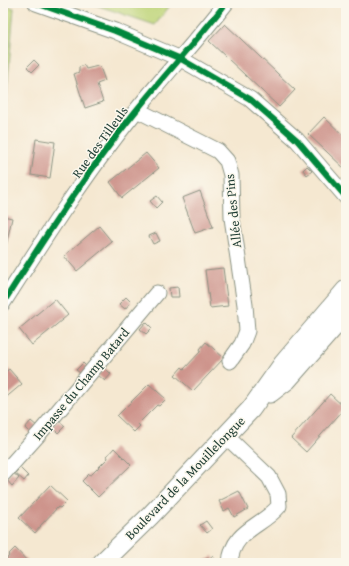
<svg xmlns="http://www.w3.org/2000/svg" width="349" height="566" font-family="'Gentium Book Plus',serif">
  <style>
    .green { fill: #bed478; stroke: #6e8856 }
    .building { fill: #ce948c }
    .lines { fill: none; stroke-linecap: round; stroke-linejoin: round }
    .minor-casing { stroke: #8a9282; stroke-width: 17 }
    .major-casing { stroke: #8a9282; stroke-width: 21 }
    .minor { stroke: #fff; stroke-width: 15 }
    .major { stroke: #fff; stroke-width: 19 }
    .cycleway-casing { stroke: #fbf7ec; stroke-width: 8 }
    .cycleway { stroke: #00873e; stroke-width: 6 }
    .labels { text-anchor: middle; dominant-baseline: central; stroke-width: 3; stroke-linejoin: round; paint-order: stroke }
    .street-label { font-size: 13px; fill: #1f3d34; stroke: #fbf7ec }
  </style>
  <rect width="100%" height="100%" fill="#fbf7ec"/>
  <filter id="ink" filterUnits="userSpaceOnUse"><feTurbulence type="fractalNoise" baseFrequency=".025" numOctaves="2"/><feDisplacementMap in="SourceGraphic" scale="8" xChannelSelector="R" yChannelSelector="G"/><feConvolveMatrix kernelMatrix="1 2 1 2 8 2 1 2 1" color-interpolation-filters="sRGB"/></filter>
  <filter id="wash" filterUnits="userSpaceOnUse"><feTurbulence type="fractalNoise" baseFrequency=".012" numOctaves="4" result="noise"/><feDisplacementMap in="SourceGraphic" scale="16" xChannelSelector="R" yChannelSelector="G"/><feGaussianBlur stdDeviation="0.9" result="paint"/><feColorMatrix in="noise" values="0 0 0 0 0 0 0 0 0 0 0 0 0 0 0 0 0 1.4 0 .05"/><feComposite in="paint" operator="in"/></filter>
  <g filter="url(#wash)">
    <rect width="100%" height="100%" fill="#f5e8d1"/>
    <g class="green">
      <polygon points="90,3 172,3 155,25"/>
      <polygon points="3,5 14,8 6,102 3,105"/>
    </g>
    <g id="blocks">
      <g class="building">
        <polygon points="225,24 295,90 279,107 209,41"/>
        <polygon points="34,60 39,65 32,72 27,67"/>
        <polygon points="84,65 86,69 98,66 100,67 105,81 97,84 103,102 85,108 74,74 79,72 79,67"/>
        <polygon points="324,117 346,138 346,170 308,134"/>
        <polygon points="36,139 55,142 50,178 31,175"/>
        <polygon points="146,153 159,168 122,198 110,182"/>
        <polygon points="307,166 312,171 307,175 303,170"/>
        <polygon points="200,191 213,227 195,233 182,198"/>
        <polygon points="157,196 162,202 156,208 150,201"/>
        <polygon points="3,216 12,218 4,255 3,255"/>
        <polygon points="99,226 112,242 77,271 64,256"/>
        <polygon points="156,233 160,241 153,244 149,236"/>
        <polygon points="223,268 228,306 210,308 205,270"/>
        <polygon points="178,287 179,297 170,297 169,288"/>
        <polygon points="126,297 131,302 125,309 119,304"/>
        <polygon points="55,299 68,315 32,345 19,329"/>
        <polygon points="146,322 152,328 146,334 140,329"/>
        <polygon points="206,342 224,358 193,391 175,375 182,367 184,369 201,351 200,349"/>
        <polygon points="83,363 89,369 83,375 76,370"/>
        <polygon points="105,368 111,374 105,381 98,375"/>
        <polygon points="9,369 22,384 3,400 3,374"/>
        <polygon points="149,384 166,399 159,406 157,405 138,424 140,426 134,432 117,416"/>
        <polygon points="330,394 345,408 306,452 291,438"/>
        <polygon points="58,420 65,426 58,433 52,427"/>
        <polygon points="31,421 38,427 31,434 25,428"/>
        <polygon points="114,448 131,465 98,497 82,481 89,474 91,475 108,458 107,456"/>
        <polygon points="20,468 28,476 24,481 15,473"/>
        <polygon points="12,472 19,478 12,486 6,479"/>
        <polygon points="50,485 67,501 60,508 58,507 40,526 41,526 35,533 19,518"/>
        <polygon points="239,491 248,509 234,517 229,508 224,511 219,501"/>
        <polygon points="206,521 212,529 207,533 200,525"/>
        <polygon points="15,548 29,563 3,563 9,556 8,555"/>
        <polygon points="213,556 216,563 203,563 202,561"/>
      </g>
    </g>
  </g>
  <g filter="url(#ink)">
    <use href="#blocks" fill-opacity="0" stroke="#8a9282" stroke-width="1"/>
    <g class="lines">
      <g class="minor-casing">
        <g id="minor">
          <polyline points="36,3 115,31 181,59 250,99 297,140 346,197"/>
          <polyline points="137,110 218,151 227,161 231,175 232,218 245,305 247,331 242,344 230,361"/>
          <path d="M3 303C47 234 92 164 144 101 171 68 200 37 226 3"/>
          <path d="M226 436 269 477 278 494 279 506C262 527 232 530 230 563"/>
          <polyline points="3,474 38,435 157,293"/>
        </g>
      </g>
      <g class="major-casing">
        <g id="major">
          <polyline points="270,393 287,380 346,313"/>
          <polyline points="102,563 150,516 251,409 283,364 346,290"/>
        </g>
      </g>
      <use href="#minor" class="minor"/>
      <use href="#major" class="major"/>
      <g class="cycleway-casing">
        <g id="cycleway">
          <polyline points="36,3 115,31 181,59 250,99 297,140 346,197"/>
          <path d="M3 303C47 234 92 164 144 101 171 68 200 37 226 3"/>
        </g>
      </g>
      <use href="#cycleway" class="cycleway"/>
    </g>
  </g>
  <g class="labels">
    <g class="street-label">
      <text transform="translate(100 142) rotate(-54)">Rue des Tilleuls</text>
      <text transform="translate(233 211) rotate(-96)">Allée des Pins</text>
      <text transform="translate(81 384) rotate(-50)">Impasse du Champ Batard</text>
      <text transform="translate(185 478) rotate(-46)">Boulevard de la Mouillelongue</text>
    </g>
  </g>
  <rect width="349" height="566" fill="none" stroke="#fbf7ec" stroke-width="16"/>
</svg>
